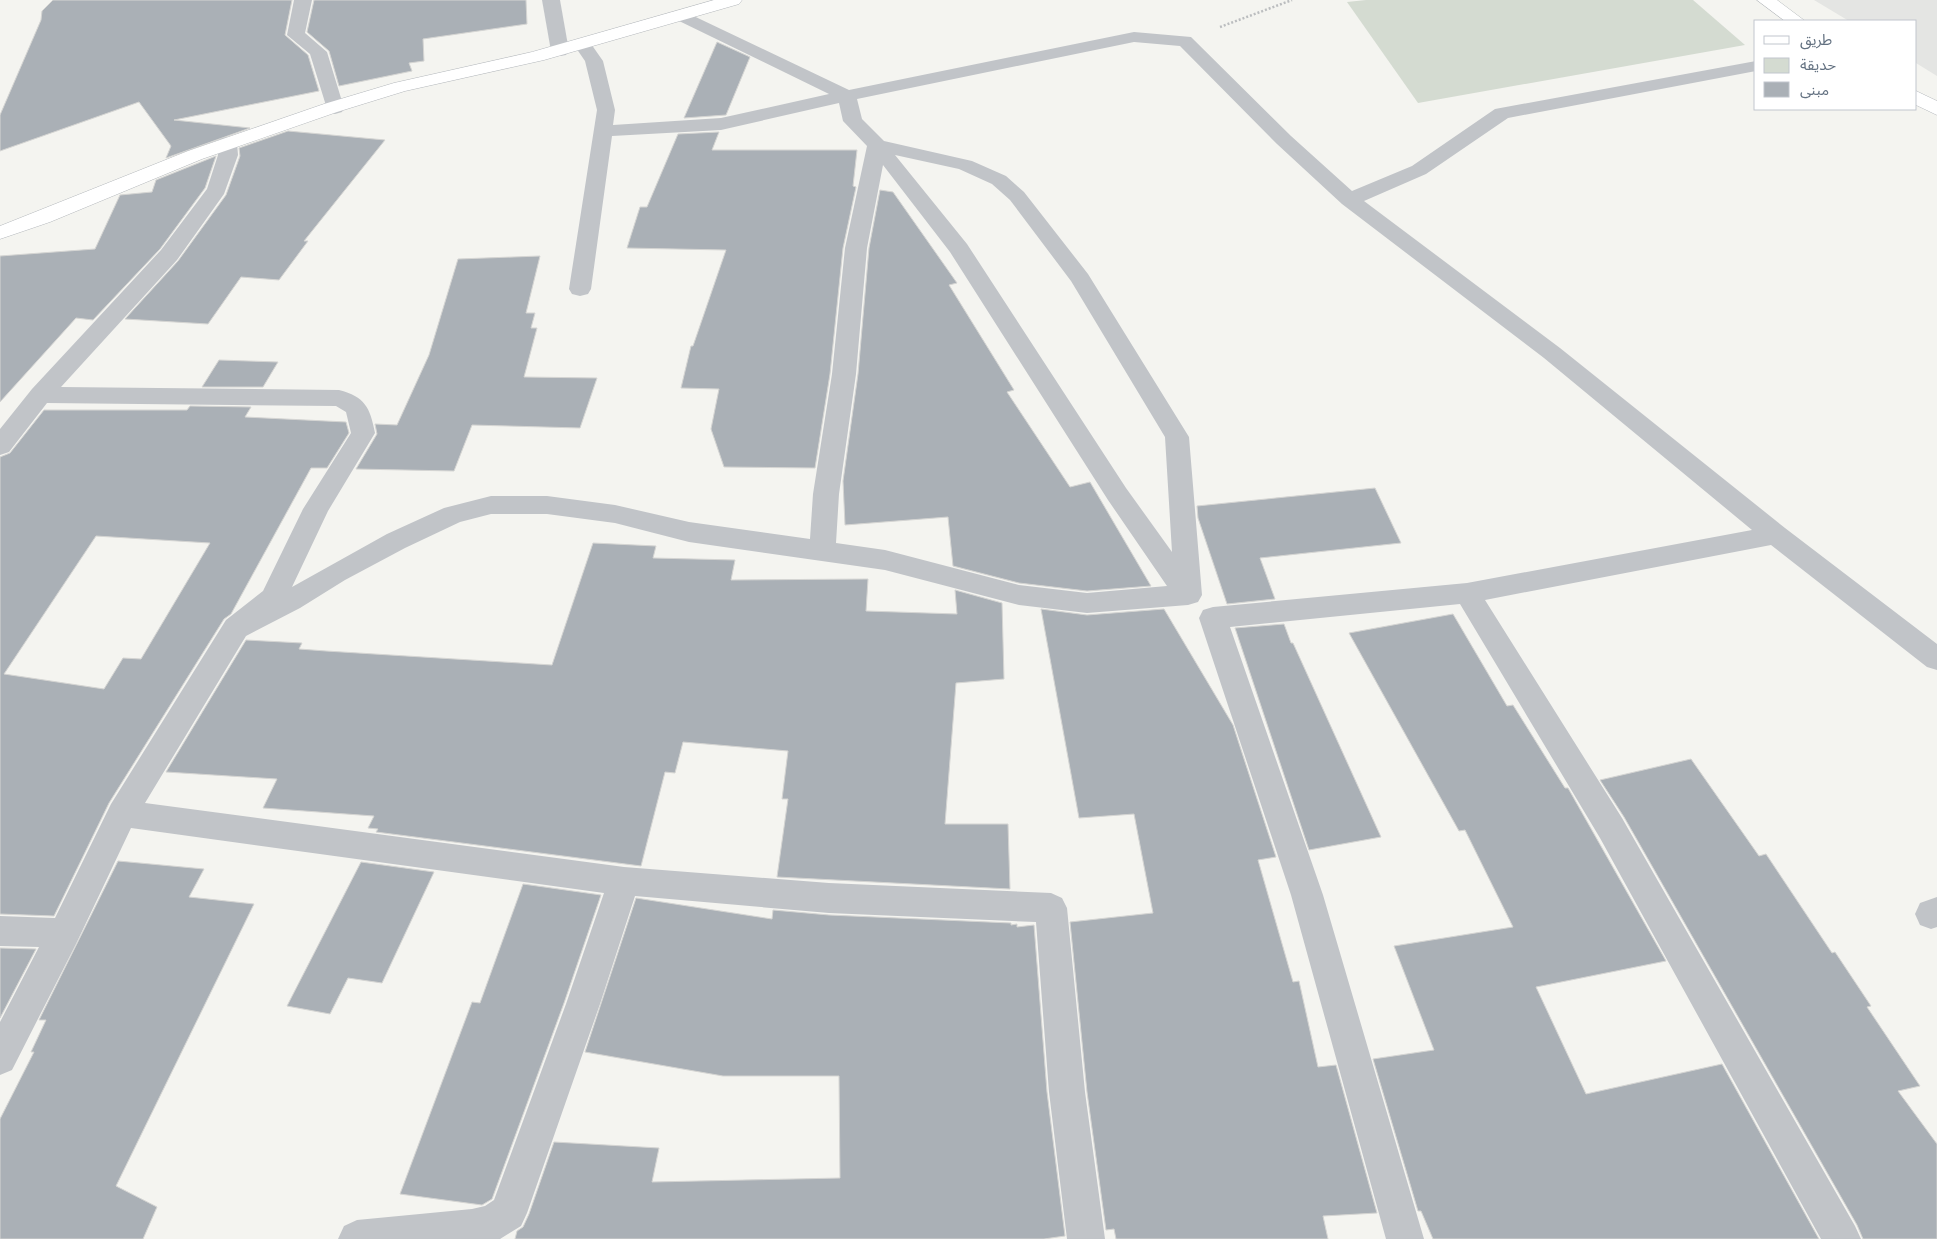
<svg xmlns="http://www.w3.org/2000/svg" width="1937" height="1239" font-family="'Golos Text','Noto Sans Arabic',sans-serif">
  <style>
    .built { fill: #e4e5e3 }
    .green { fill: #d4dbd1 }
    .building { fill: #aab0b6; stroke: #d5d5d3; fill-rule: evenodd }
    .lines { fill: none; stroke-linecap: round; stroke-linejoin: round }
    .secondary-casing { stroke: #b4b8bc; stroke-width: 1 }
    .path { stroke: #bbbdbf; stroke-width: 2.5; stroke-dasharray: 2 2; stroke-linecap: butt }
    .street { fill: #c1c4c8; fill-rule: evenodd }
    .secondary { fill: #fff; fill-rule: evenodd }
  </style>
  <rect width="100%" height="100%" fill="#f4f4f0"/>
  <polygon class="built" points="1814,0 1937,0 1937,76 1916,63 1916,21 1849,21"/>
  <polygon class="green" points="1366,0 1693,0 1745,45 1418,103 1347,2"/>
  <g class="building">
    <polygon points="53,0 292,0 285,35 308,55 319,91 174,120 250,128 166,158 171,146 139,102 0,151 0,115 41,20 42,11"/>
    <polygon points="314,0 526,0 527,24 423,39 424,61 409,63 412,71 339,86 329,51 307,32"/>
    <polygon points="717,42 750,57 726,115 684,118"/>
    <polygon points="288,131 385,140 304,241 308,241 279,280 241,277 208,324 125,319 178,261 226,195 240,156 239,148"/>
    <polygon points="719,132 712,150 857,150 853,186 856,187 843,248 830,374 815,468 724,467 711,429 719,389 681,388 691,346 693,346 726,250 627,248 640,207 647,207 678,134"/>
    <polygon points="216,156 205,188 160,249 93,320 76,318 0,402 0,256 95,249 120,195 152,192 156,180"/>
    <polygon points="880,190 893,192 957,283 949,285 1014,390 1007,392 1070,487 1090,482 1151,586 1087,591 1019,583 953,566 948,517 845,525 843,481 858,374 869,248"/>
    <polygon points="540,256 526,313 535,313 531,328 537,328 524,377 597,378 580,428 472,425 454,471 356,469 377,434 375,424 397,425 429,355 458,259"/>
    <polygon points="219,360 278,362 263,387 202,387"/>
    <path d="M190 406 251 407 245 417 346 422 349 433 327 468H311L231 614 224 619 109 803 54 916 0 914V457L10 453 44 410H187ZM96 536 210 543 141 659 123 658 104 689 4 674Z"/>
    <polygon points="1375,488 1401,543 1260,558 1275,599 1227,604 1198,518 1197,506"/>
    <polygon points="593,543 656,546 653,558 735,560 731,580 868,579 866,611 957,614 955,590 1002,603 1004,679 956,683 945,824 1008,824 1010,889 777,877 788,799 782,799 788,751 683,742 675,773 665,772 641,866 376,832 378,829 368,828 374,816 263,808 277,779 166,772 246,640 302,643 299,649 326,651 552,665"/>
    <polygon points="1041,609 1087,615 1164,609 1233,725 1276,857 1258,860 1293,982 1299,981 1318,1067 1336,1065 1377,1213 1323,1216 1328,1239 1116,1239 1114,1229 1106,1230 1087,1092 1070,922 1153,913 1134,814 1079,818"/>
    <polygon points="1453,614 1507,706 1513,705 1565,788 1568,788 1666,961 1536,987 1586,1094 1722,1064 1819,1239 1433,1239 1421,1211 1418,1211 1373,1059 1434,1050 1394,946 1513,927 1465,830 1459,831 1349,633"/>
    <polygon points="1284,624 1291,643 1293,643 1381,837 1309,850 1235,628"/>
    <polygon points="1691,759 1759,856 1766,854 1832,953 1835,952 1871,1006 1867,1007 1920,1086 1898,1091 1937,1144 1937,1239 1863,1239 1857,1225 1624,817 1600,780"/>
    <polygon points="118,861 204,869 189,897 254,904 116,1186 157,1207 143,1239 0,1239 0,1119 34,1052 31,1052 46,1020 39,1020"/>
    <polygon points="361,862 434,872 382,983 348,978 330,1014 287,1006"/>
    <polygon points="523,884 601,895 564,1003 492,1199 482,1205 400,1194 472,1002 480,1003"/>
    <polygon points="636,898 772,919 773,910 829,915 1011,923 1011,925 1017,924 1017,927 1034,925 1047,1092 1065,1236 1044,1239 515,1239 517,1231 523,1227 529,1214 554,1142 659,1148 652,1182 840,1178 839,1076 723,1076 585,1052"/>
    <polygon points="0,948 36,949 0,1018"/>
  </g>
  <g class="lines">
    <g class="secondary-casing">
      <g id="secondary">
        <polygon points="714,0 742,0 739,4 544,60 405,91 337,112 202,159 50,222 0,239 0,226 188,151 324,104 394,83 532,52"/>
        <polygon points="1757,0 1777,0 1805,21 1785,21"/>
        <polygon points="1916,91 1937,101 1937,115 1916,105"/>
      </g>
    </g>
    <polyline class="path" points="1220,27 1292,0"/>
    <g class="street">
      <polygon points="294,0 312,0 305,33 327,52 344,108 342,112 335,114 328,112 310,54 287,35"/>
      <polygon points="542,0 560,0 569,51 566,55 560,56 554,55 551,51"/>
      <path d="M681 10 849 90 1134 32 1191 37 1291 136 1352 191 1412 166 1495 109 1756 61V71L1508 118 1426 174 1364 201 1560 348 1785 528 1937 644V670L1927 667 1771 545 1485 600 1622 818 1855 1226 1861 1239H1821L1600 838 1460 604 1230 627 1323 895 1424 1239H1386L1291 895 1199 618 1203 610 1213 607 1467 583 1752 530 1544 358 1342 204 1277 144 1180 46 1134 42 857 99 862 119 884 141 972 161 1006 176 1024 192 1088 274 1189 437 1202 595 1198 602 1188 605 1087 613 1019 605 885 570 689 542 615 523 547 514H491L460 522 405 548 345 580 300 608 246 636 145 803 624 867 829 883 1051 893 1062 898 1067 908 1085 1092 1105 1239H1067L1049 1092 1036 922 829 913 635 896 600 1004 527 1213 521 1226 500 1239H338L344 1226 357 1220 472 1209 485 1206 494 1200 566 1004 604 893 131 828 76 944 12 1070 0 1075V1022L39 947 0 946V916L55 918 111 804 226 620 263 591 303 509 351 433 346 412 336 406 47 403 9 452 0 455V429L32 389 161 250 207 189 218 155 217 143 220 139 227 137 234 139 237 143 238 155 224 194 177 260 61 387 339 390C365 397 370 407 375 433L328 511 292 587 387 534 444 508 491 496H547L615 505 689 522 810 539 813 494 832 374 845 248 867 146 843 121 839 103 721 130 612 136 591 289 588 294 580 296 572 294 569 289 597 110 585 61 574 45 577 41 583 40 589 41 603 61 615 110 613 125 721 118 829 94 675 19 672 15 675 11ZM895 155 959 169 992 184 1010 200 1071 281 1165 437 1172 552 1126 488 967 244ZM883 165 950 252 1108 500 1167 586 1087 593 1019 585 885 550 836 543 839 494 856 374 867 248Z"/>
      <polygon points="1937,897 1937,927 1931,929 1920,925 1915,914 1920,903"/>
    </g>
    <use href="#secondary" class="secondary"/>
  </g>
  <rect x="1754" y="20" width="162" height="90" fill="#ffffff" stroke="#c1c6cd"/>
  <rect x="1764" y="36" width="25" height="8" fill="#ffffff" stroke="#c1c6cd"/>
  <text x="1800" y="45" font-size="15" fill="#637181">طريق</text>
  <rect x="1764" y="58" width="25" height="15" fill="#d4dbd1" stroke="#c1c6cd"/>
  <text x="1800" y="70" font-size="15" fill="#637181">حديقة</text>
  <rect x="1764" y="82" width="25" height="15" fill="#aab0b6" stroke="#c1c6cd"/>
  <text x="1800" y="95" font-size="15" fill="#637181">مبنى</text>
</svg>
